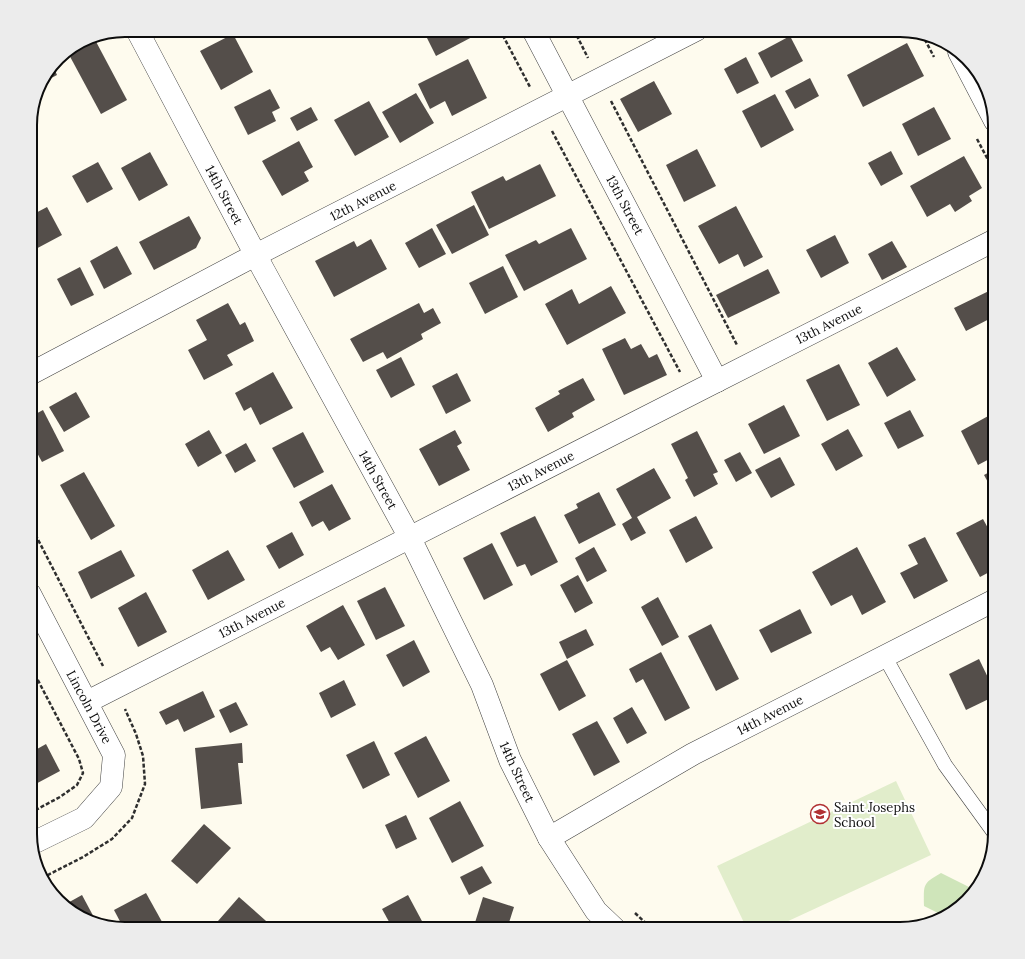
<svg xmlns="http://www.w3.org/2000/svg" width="1025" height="959" font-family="Lora,serif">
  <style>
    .green { fill: #cfe5ba }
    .pitch { fill: #e1edcb }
    .building { fill: #544e4a }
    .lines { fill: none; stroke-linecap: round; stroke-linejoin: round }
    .lane-casing { stroke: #404040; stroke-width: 15 }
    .street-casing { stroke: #404040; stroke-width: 23 }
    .path { stroke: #2f2f2f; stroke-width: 2.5; stroke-dasharray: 4 2; stroke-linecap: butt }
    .lane { stroke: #fff; stroke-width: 14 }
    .street { stroke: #fff; stroke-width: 22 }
    .labels { text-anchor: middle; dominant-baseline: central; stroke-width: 4; stroke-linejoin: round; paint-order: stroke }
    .street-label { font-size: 13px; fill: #0d0d0d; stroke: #fff }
    .poi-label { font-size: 13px; fill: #0d0d0d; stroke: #fff; text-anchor: start }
    .rim { fill: none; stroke: #0d0d0d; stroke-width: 2 }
  </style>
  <rect width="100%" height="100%" fill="#fefbee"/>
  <path class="green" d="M941 873 975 890 967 901 944 916 924 906C924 884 922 884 941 873Z"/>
  <polygon class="pitch" points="896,781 931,855 771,929 747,929 717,866"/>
  <g class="building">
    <polygon points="179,30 193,30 182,35"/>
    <polygon points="423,30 472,30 474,36 436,56"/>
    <polygon points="833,30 845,30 836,35"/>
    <polygon points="233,34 253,72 221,90 200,51"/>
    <polygon points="93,36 127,100 101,114 67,51 89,37"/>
    <polygon points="790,36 803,61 771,78 758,53"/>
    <polygon points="907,43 924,76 863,107 847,75"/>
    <polygon points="746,57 759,83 737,94 724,69"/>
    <polygon points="468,59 487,98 452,116 445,101 430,109 418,84"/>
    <polygon points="53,66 57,75 40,84 40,83"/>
    <polygon points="810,78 819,96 795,109 785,91"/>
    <polygon points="654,81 672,114 638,132 620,99"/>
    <polygon points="270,89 280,108 272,112 276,121 248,135 234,107"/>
    <polygon points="416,93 434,123 400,143 382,112"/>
    <polygon points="775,94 794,130 761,148 742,111"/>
    <polygon points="369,101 389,137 355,156 334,120"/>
    <polygon points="311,107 318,120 297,131 290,118"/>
    <polygon points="934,107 951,139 918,156 902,124"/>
    <polygon points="299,141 313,167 304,172 309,181 282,196 262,161"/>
    <polygon points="697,149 716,186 684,202 666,165"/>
    <polygon points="891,151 903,174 881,186 868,163"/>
    <polygon points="150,152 168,185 139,201 121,168"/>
    <polygon points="964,156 982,188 969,196 972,201 955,212 950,204 927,217 910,186"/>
    <polygon points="98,162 113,189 87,203 72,176"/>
    <polygon points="540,164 556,196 489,229 471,192 503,176 506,181"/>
    <polygon points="474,205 489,235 452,254 436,225"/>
    <polygon points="736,206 763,257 744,267 738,254 719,264 698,226"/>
    <polygon points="47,207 62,235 32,251 30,248 30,216"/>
    <polygon points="189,216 201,238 196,248 154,270 139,242"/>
    <polygon points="432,228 446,254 419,268 405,243"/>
    <polygon points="571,228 587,259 524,291 505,255 536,240 539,244"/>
    <polygon points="835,235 849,263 821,278 806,250"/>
    <polygon points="371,239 387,269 334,297 315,261 354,241 357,247"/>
    <polygon points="892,241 907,267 882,280 868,254"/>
    <polygon points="117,246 132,274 104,289 90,261"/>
    <polygon points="503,266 518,297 485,314 469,283"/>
    <polygon points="80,267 94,295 71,306 57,279"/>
    <polygon points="768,269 780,293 728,318 716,295"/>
    <polygon points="995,280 995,316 966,331 954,308 993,289 990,283"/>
    <polygon points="611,286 626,313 567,345 545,304 572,289 579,304"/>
    <polygon points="228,303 240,325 245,322 254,341 227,355 233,365 204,380 188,350 207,340 196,320"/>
    <polygon points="419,303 424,313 433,308 441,323 421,334 423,339 387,359 383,352 363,362 350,339"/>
    <polygon points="625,338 631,349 641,344 649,358 657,354 667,375 624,395 602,349"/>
    <polygon points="897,347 916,380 887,397 868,363"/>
    <polygon points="401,357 415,385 391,398 376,370"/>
    <polygon points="839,364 860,405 827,421 806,380"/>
    <polygon points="273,372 293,408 260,425 251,407 244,411 235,393"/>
    <polygon points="457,373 471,401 446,414 432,386"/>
    <polygon points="583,378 595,400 572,413 574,417 548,432 535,408 560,394 558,391"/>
    <polygon points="76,392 90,417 64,432 49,407"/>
    <polygon points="784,405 800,436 764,454 748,424"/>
    <polygon points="43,410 64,451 42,462 30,440 30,417"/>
    <polygon points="910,410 924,436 898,449 884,423"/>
    <polygon points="990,415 995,424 995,456 978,465 961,431"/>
    <polygon points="848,429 863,456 836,471 821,444"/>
    <polygon points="209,430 222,453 198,467 185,444"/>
    <polygon points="455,430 462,443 457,446 470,470 439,486 419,449"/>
    <polygon points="697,431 718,472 713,474 718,484 694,497 685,480 688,478 671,444"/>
    <polygon points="303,432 324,472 294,488 272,448"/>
    <polygon points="246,443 256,461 235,473 225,455"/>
    <polygon points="740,452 752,473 736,482 724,460"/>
    <polygon points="780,457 795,485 771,498 755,470"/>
    <polygon points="654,468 671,498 637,517 646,533 631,541 622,524 632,518 616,489"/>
    <polygon points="995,469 995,495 984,475"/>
    <polygon points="84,472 115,526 91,540 60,485"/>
    <polygon points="332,484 351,519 329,531 323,521 312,527 299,502"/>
    <polygon points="599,492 616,525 579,544 564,515 578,508 576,504"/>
    <polygon points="535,516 558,562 531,576 525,564 517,567 500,533"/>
    <polygon points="696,516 713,548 686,563 669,530"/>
    <polygon points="983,519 995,541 995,569 980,577 956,533"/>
    <polygon points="292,532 304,555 279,569 266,546"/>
    <polygon points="925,537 948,581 914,599 900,573 918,564 908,545"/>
    <polygon points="492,543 513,585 484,600 463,558"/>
    <polygon points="594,547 607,571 587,582 575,558"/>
    <polygon points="857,547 886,602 862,615 852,595 831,606 812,572"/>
    <polygon points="121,550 135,576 91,599 78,572"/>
    <polygon points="228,550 245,580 208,600 192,570"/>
    <polygon points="578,575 593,603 575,613 560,585"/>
    <polygon points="385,587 405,626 376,640 357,601"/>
    <polygon points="146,592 167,632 138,647 118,608"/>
    <polygon points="658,597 679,637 662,646 641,607"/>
    <polygon points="343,605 365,645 338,660 330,647 321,652 306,626"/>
    <polygon points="800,609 812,633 771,653 759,630"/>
    <polygon points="711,624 739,679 716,691 688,636"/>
    <polygon points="586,629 594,645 567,659 559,642"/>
    <polygon points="414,640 430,672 403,687 386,655"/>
    <polygon points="661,652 690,708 665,721 643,679 636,683 629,669"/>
    <polygon points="979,659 995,692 995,696 966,710 949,674"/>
    <polygon points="567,660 586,696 559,711 540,674"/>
    <polygon points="344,680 356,705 331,718 319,693"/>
    <polygon points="203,691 215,717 184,732 178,719 166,725 159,712"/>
    <polygon points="236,702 248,725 230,733 219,710"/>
    <polygon points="632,707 647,733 627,744 613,718"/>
    <polygon points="30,715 38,729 30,733"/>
    <polygon points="597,721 620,762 594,776 572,734"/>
    <polygon points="426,736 450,781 418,798 394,753"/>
    <polygon points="374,741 390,775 363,789 346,755"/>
    <polygon points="242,743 243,763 238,763 242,804 201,809 195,748"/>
    <polygon points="46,744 60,771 30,787 30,753"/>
    <polygon points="460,801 484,846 452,863 429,818"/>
    <polygon points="406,815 417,839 396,849 385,825"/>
    <polygon points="204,824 231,848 197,884 171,861"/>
    <polygon points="482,866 492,883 469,895 460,877"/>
    <polygon points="146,893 166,929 124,929 114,910"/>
    <polygon points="82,895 97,923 89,922 64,905"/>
    <polygon points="408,895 423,923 412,929 393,929 382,909"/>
    <polygon points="239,897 275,929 227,929 218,921"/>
    <polygon points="483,897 514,907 507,929 473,929"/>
  </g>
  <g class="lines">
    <g class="lane-casing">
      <polyline id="lane" points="885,657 945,765 995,834"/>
    </g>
    <g class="street-casing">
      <g id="street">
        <polyline points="137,30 263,269 410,538 482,685 510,760 549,838 596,911 615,929"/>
        <polyline points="533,30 717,381"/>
        <polyline points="959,52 995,121"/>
        <polyline points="30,374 242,262 696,30"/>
        <polyline points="30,594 114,755 111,787 84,818 31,844"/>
        <polyline points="87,702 717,381 995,240"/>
        <polyline points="549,838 693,754 995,600"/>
      </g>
    </g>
    <g class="path">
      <polyline points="500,30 530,87"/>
      <polyline points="574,30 588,58"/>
      <polyline points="922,34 934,57"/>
      <polyline points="719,36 731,30"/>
      <polyline points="611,101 737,345"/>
      <polyline points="552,131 680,372"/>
      <polyline points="977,139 995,173"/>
      <polyline points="30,524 103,666"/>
      <polyline points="30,813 60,797 77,785 83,773 79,759 30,665"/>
      <polyline points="42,878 83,857 112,839 132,818 145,784 143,756 136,734 125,709"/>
      <polyline points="635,913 652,929"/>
    </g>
    <use href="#lane" class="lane"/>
    <use href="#street" class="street"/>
  </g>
  <defs>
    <g id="school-ring" transform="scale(1)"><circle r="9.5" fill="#fff" stroke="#b13033" stroke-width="1.5"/><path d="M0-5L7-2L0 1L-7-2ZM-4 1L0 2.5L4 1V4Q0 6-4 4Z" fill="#b13033"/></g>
  </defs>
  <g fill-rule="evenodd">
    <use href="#school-ring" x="820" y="814"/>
  </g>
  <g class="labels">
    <g class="street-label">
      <text transform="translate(224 195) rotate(62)">14th Street</text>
      <text transform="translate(363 201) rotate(-27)">12th Avenue</text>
      <text transform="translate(625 205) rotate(62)">13th Street</text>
      <text transform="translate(829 324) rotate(-27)">13th Avenue</text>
      <text transform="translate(541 471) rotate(-27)">13th Avenue</text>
      <text transform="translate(378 480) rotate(61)">14th Street</text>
      <text transform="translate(252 618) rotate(-27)">13th Avenue</text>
      <text transform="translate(89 707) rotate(62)">Lincoln Drive</text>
      <text transform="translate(770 715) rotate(-27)">14th Avenue</text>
      <text transform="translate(517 772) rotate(65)">14th Street</text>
    </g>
    <g class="poi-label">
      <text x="834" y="807">Saint Josephs<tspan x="834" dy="15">School</tspan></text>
    </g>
  </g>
  <path d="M0 0H1025V959H0ZM125 37H900A88 88 0 0 1 988 125V834A88 88 0 0 1 900 922H125A88 88 0 0 1 37 834V125A88 88 0 0 1 125 37Z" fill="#ececec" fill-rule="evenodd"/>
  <path class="rim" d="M125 37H900A88 88 0 0 1 988 125V834A88 88 0 0 1 900 922H125A88 88 0 0 1 37 834V125A88 88 0 0 1 125 37Z"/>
</svg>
